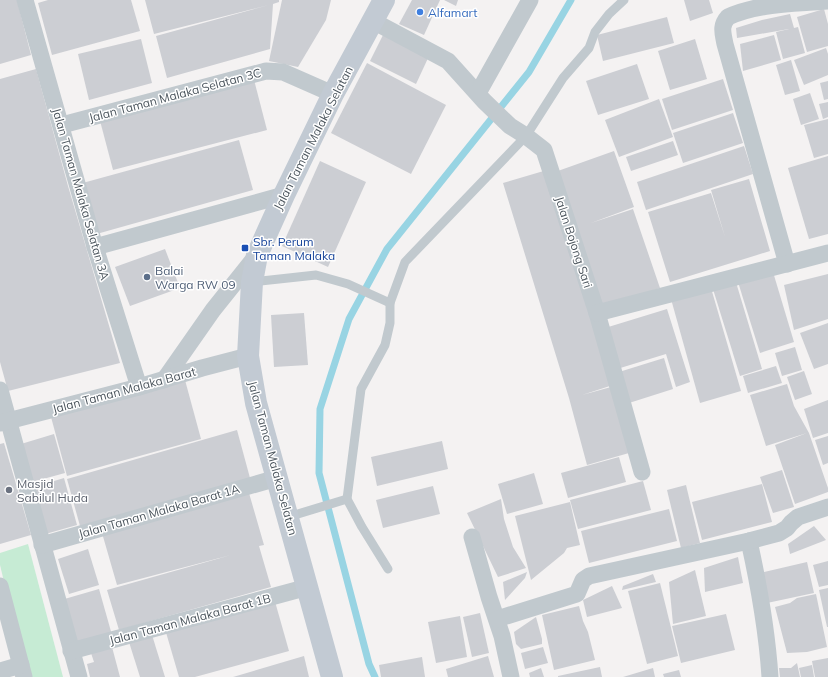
<svg xmlns="http://www.w3.org/2000/svg" width="828" height="677" font-family="Mulish,sans-serif">
  <style>
    .green { fill: #c6ebd4 }
    .lines { fill: none; stroke-linecap: round; stroke-linejoin: round }
    .stream { stroke: #98d4e3; stroke-width: 7 }
    .building { fill: #ccced3 }
    .lane { stroke: #c1c9ce; stroke-width: 9 }
    .street { stroke: #c1c9ce; stroke-width: 17 }
    .secondary { stroke: #c2cad3; stroke-width: 22 }
    .shop-dot { fill: #3f7fe0; stroke: #fff; stroke-width: 1.5 }
    .transit-dot { fill: #1a4fb4; stroke: #fff; stroke-width: 1.5 }
    .service-dot { fill: #5c6f8a; stroke: #fff; stroke-width: 1.5 }
    .worship-dot { fill: #6b7280; stroke: #fff; stroke-width: 1.5 }
    .labels { text-anchor: middle; dominant-baseline: central; stroke-width: 3; stroke-linejoin: round; paint-order: stroke }
    .shop-label { font-size: 12px; fill: #366cbe; stroke: #fff; text-anchor: start }
    .street-label { font-size: 12px; fill: #4b555d; stroke: #fff }
    .transit-label { font-size: 12px; fill: #164399; stroke: #fff; text-anchor: start }
    .service-label { font-size: 12px; fill: #4e5e75; stroke: #fff; text-anchor: start }
    .worship-label { font-size: 12px; fill: #5b616d; stroke: #fff; text-anchor: start }
  </style>
  <rect width="100%" height="100%" fill="#f4f2f2"/>
  <polygon class="green" points="28,544 63,677 27,677 0,565 0,553"/>
  <g class="lines">
    <polyline class="stream" points="375,677 369,664 319,473 320,409 349,319 387,249 529,72 571,0"/>
  </g>
  <g class="building">
    <polygon points="0,0 17,0 31,55 0,64"/>
    <polygon points="48,0 131,0 140,31 52,55 38,3"/>
    <polygon points="145,0 279,0 279,2 273,4 270,49 167,78 156,36 269,5 154,34"/>
    <polygon points="282,0 331,0 326,20 298,67 269,61"/>
    <polygon points="412,0 440,0 424,35 399,24"/>
    <polygon points="444,0 458,0 456,6"/>
    <polygon points="684,0 709,0 713,13 690,21"/>
    <polygon points="824,9 828,24 828,46 807,52 797,17"/>
    <polygon points="790,14 794,28 798,27 805,53 783,59 776,32 789,29 737,38 736,28 762,20"/>
    <polygon points="667,17 674,43 603,61 597,35"/>
    <polygon points="384,33 429,56 416,84 370,61"/>
    <polygon points="774,35 781,60 743,71 740,44"/>
    <polygon points="141,39 152,83 89,100 78,54"/>
    <polygon points="695,39 707,79 670,90 658,51"/>
    <polygon points="826,48 828,54 828,75 804,85 794,60"/>
    <polygon points="791,60 800,91 785,95 776,65"/>
    <polygon points="367,63 446,105 411,174 331,133"/>
    <polygon points="637,64 649,99 598,115 586,81"/>
    <polygon points="36,69 68,186 120,363 8,391 0,362 0,79"/>
    <polygon points="253,76 267,130 113,170 99,117"/>
    <polygon points="723,79 733,110 672,130 662,99"/>
    <polygon points="828,81 828,99 824,100 820,83"/>
    <polygon points="810,93 819,119 801,125 793,99"/>
    <polygon points="659,99 673,137 619,157 605,120"/>
    <polygon points="828,102 828,117 823,119 819,104"/>
    <polygon points="733,113 743,143 683,163 673,133"/>
    <polygon points="828,119 828,154 814,158 804,125"/>
    <polygon points="239,140 253,190 93,235 79,184"/>
    <polygon points="673,141 678,155 631,171 626,157"/>
    <polygon points="744,146 753,174 646,210 637,182"/>
    <polygon points="614,151 634,207 591,223 633,209 660,288 601,308 555,172"/>
    <polygon points="828,156 828,234 809,239 788,168"/>
    <polygon points="320,161 366,182 328,267 282,246"/>
    <polygon points="547,170 613,385 582,395 611,387 629,453 587,465 569,398 503,183"/>
    <polygon points="749,179 770,251 670,282 648,212 711,193 725,237 711,190"/>
    <polygon points="165,249 180,288 130,306 115,267"/>
    <polygon points="773,272 794,342 760,353 738,282"/>
    <polygon points="828,274 828,319 794,330 784,285"/>
    <polygon points="735,279 762,369 740,376 712,286"/>
    <polygon points="711,288 741,391 700,403 671,299"/>
    <polygon points="667,309 690,382 676,387 666,354 617,369 605,328"/>
    <polygon points="304,313 308,365 274,367 271,315"/>
    <polygon points="828,323 828,364 814,369 800,333"/>
    <polygon points="795,347 802,370 782,376 775,353"/>
    <polygon points="664,358 673,389 629,403 619,372"/>
    <polygon points="776,366 782,383 748,393 743,376"/>
    <polygon points="804,371 812,394 795,400 787,377"/>
    <polygon points="185,380 201,439 67,476 51,417"/>
    <polygon points="787,384 794,406 809,433 828,488 828,492 795,504 775,445 807,433 766,446 750,395"/>
    <polygon points="828,400 828,433 813,438 804,409"/>
    <polygon points="237,430 250,478 80,526 67,479"/>
    <polygon points="54,434 65,473 32,482 21,444"/>
    <polygon points="828,436 828,463 823,465 815,440"/>
    <polygon points="442,441 448,469 377,486 371,457"/>
    <polygon points="4,443 31,535 0,544 0,444"/>
    <polygon points="619,457 626,482 568,498 561,473"/>
    <polygon points="782,470 794,507 773,513 760,477"/>
    <polygon points="534,473 543,504 507,514 498,484"/>
    <polygon points="64,478 77,525 42,535 28,489"/>
    <polygon points="643,481 651,510 578,529 570,500"/>
    <polygon points="762,484 772,522 702,540 692,502"/>
    <polygon points="686,485 700,543 681,548 667,490"/>
    <polygon points="433,486 440,514 383,528 376,500"/>
    <polygon points="249,493 264,545 259,546 271,587 119,630 107,590 231,555 117,585 102,533"/>
    <polygon points="501,499 504,519 513,547 526,568 498,577 467,513"/>
    <polygon points="570,502 580,545 567,548 564,553 531,580 515,516"/>
    <polygon points="669,509 677,541 589,563 581,531"/>
    <polygon points="814,526 826,540 790,554 788,544"/>
    <polygon points="88,549 99,585 69,594 58,559"/>
    <polygon points="738,557 743,583 705,592 704,568"/>
    <polygon points="828,561 828,585 819,587 813,565"/>
    <polygon points="807,562 814,593 767,603 760,573"/>
    <polygon points="695,570 706,616 673,624 669,582"/>
    <polygon points="527,572 525,578 505,600 503,582"/>
    <polygon points="653,574 656,582 622,590 623,586"/>
    <polygon points="660,583 678,656 647,664 628,591"/>
    <polygon points="612,586 622,608 587,617 583,600"/>
    <polygon points="828,588 828,627 827,627 819,590"/>
    <polygon points="99,589 112,635 75,646 61,600"/>
    <polygon points="816,594 827,647 807,652 787,653 775,607 790,603 797,598"/>
    <polygon points="274,598 289,651 195,677 179,677 165,629"/>
    <polygon points="579,606 583,621 588,632 595,660 554,670 542,615"/>
    <polygon points="480,613 489,653 472,657 463,617"/>
    <polygon points="726,614 735,650 681,663 672,626"/>
    <polygon points="460,616 467,657 436,663 428,622"/>
    <polygon points="536,617 542,639 542,644 521,649 516,644 514,632"/>
    <polygon points="152,635 165,677 140,677 129,642"/>
    <polygon points="112,647 120,677 90,677 87,664 94,662 91,653"/>
    <polygon points="543,647 548,663 525,669 521,653"/>
    <polygon points="304,656 309,677 233,677"/>
    <polygon points="488,656 494,677 448,677 446,669"/>
    <polygon points="422,657 425,677 381,677 379,665"/>
    <polygon points="828,658 828,677 815,677 812,661"/>
    <polygon points="797,663 800,677 780,677 779,668 791,668"/>
    <polygon points="812,665 814,677 801,677 799,668"/>
    <polygon points="600,667 602,677 558,677 558,676"/>
    <polygon points="541,668 544,677 530,677 529,673"/>
    <polygon points="653,668 655,677 623,677"/>
    <polygon points="679,670 681,677 664,677 663,674"/>
  </g>
  <g class="lines">
    <g class="lane">
      <polyline points="252,282 316,275 348,284 390,303"/>
      <polyline points="288,517 347,499"/>
      <polyline points="388,569 362,527 347,499 361,389 385,345 390,323 390,303 405,262 526,136 563,78 589,48 595,32 609,14 624,0"/>
    </g>
    <g class="street">
      <polyline points="25,0 95,247 139,387"/>
      <polyline points="373,21 448,61 484,101 510,126 526,136 544,150 597,313 642,472"/>
      <polyline points="478,93 530,0"/>
      <polyline points="62,125 266,71 283,72 333,94"/>
      <polyline points="95,247 284,195"/>
      <path d="M787 264 725 44C723 33 720 26 728 17 758 3 795 4 828 1"/>
      <polyline points="597,313 828,253"/>
      <polyline points="164,380 213,310 257,255"/>
      <polyline points="0,390 79,677"/>
      <polyline points="0,423 139,387 202,368 248,356"/>
      <polyline points="472,537 489,597 502,636 511,677"/>
      <path d="M749 541C759 586 767 631 770 677"/>
      <polyline points="42,545 277,478"/>
      <polyline points="0,586 24,677"/>
      <polyline points="497,619 577,594 583,580 589,576 749,541 779,533 787,528 791,523 798,517 828,507"/>
      <polyline points="71,651 308,587"/>
      <polyline points="0,671 21,665"/>
    </g>
    <polyline class="secondary" points="332,677 256,403 248,356 252,282 257,255 284,195 333,94 384,0"/>
  </g>
  <circle class="shop-dot" cx="420" cy="12" r="4"/>
  <rect class="transit-dot" x="241" y="244" width="8" height="8" rx="2"/>
  <circle class="service-dot" cx="147" cy="277" r="4"/>
  <circle class="worship-dot" cx="9" cy="490" r="4"/>
  <g class="labels">
    <g class="shop-label">
      <text x="428" y="12">Alfamart</text>
    </g>
    <g class="street-label">
      <text transform="translate(175 95) rotate(-15)">Jalan Taman Malaka Selatan 3C</text>
      <text transform="translate(313 138) rotate(-63)">Jalan Taman Malaka Selatan</text>
      <text transform="translate(81 194) rotate(74)">Jalan Taman Malaka Selatan 3A</text>
      <text transform="translate(574 242) rotate(72)">Jalan Bojong Sari</text>
      <text transform="translate(124 390) rotate(-15)">Jalan Taman Malaka Barat</text>
      <text transform="translate(273 458) rotate(75)">Jalan Taman Malaka Selatan</text>
      <text transform="translate(159 511) rotate(-16)">Jalan Taman Malaka Barat 1A</text>
      <text transform="translate(190 619) rotate(-15)">Jalan Taman Malaka Barat 1B</text>
    </g>
    <g class="transit-label">
      <text x="253" y="241">Sbr. Perum<tspan x="253" dy="14">Taman Malaka</tspan></text>
    </g>
    <g class="service-label">
      <text x="155" y="270">Balai<tspan x="155" dy="14">Warga RW 09</tspan></text>
    </g>
    <g class="worship-label">
      <text x="17" y="483">Masjid<tspan x="17" dy="14">Sabilul Huda</tspan></text>
    </g>
  </g>
</svg>
